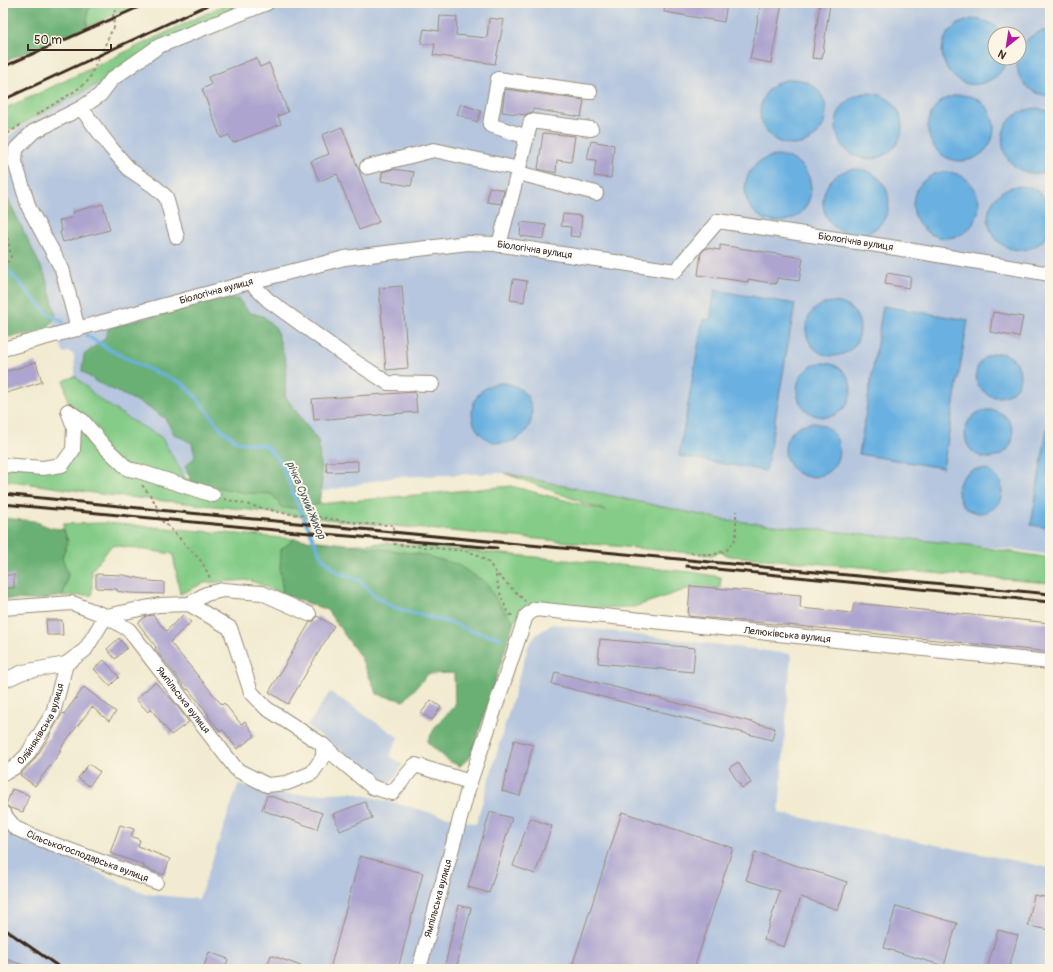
<svg xmlns="http://www.w3.org/2000/svg" width="1053" height="972" font-family="Pangolin,sans-serif">
  <style>
    .industrial { fill: #b5c6de; fill-rule: evenodd }
    .green { fill: #84cc87; stroke: #607b52 }
    .forest { fill: #6bb074; stroke: #536d49 }
    .water { fill: #6bb1e1; stroke: #536e80 }
    .lines { fill: none; stroke-linecap: round; stroke-linejoin: round }
    .stream { stroke: #6bb1e1; stroke-width: 3.5 }
    .building { fill: #ada5cf }
    .minor-casing { stroke: #968a78; stroke-width: 16 }
    .path { stroke: #968a78; stroke-width: 2; stroke-dasharray: 3 3; stroke-linecap: butt }
    .minor { stroke: #fff; stroke-width: 14 }
    .rail { stroke: #3b2a1e; stroke-width: 3 }
    .labels { text-anchor: middle; dominant-baseline: central; stroke-width: 4; stroke-linejoin: round; paint-order: stroke }
    .street-label { font-size: 10px; fill: #3b2a1e; stroke: #fcf5e5 }
    .water-label { font-size: 11px; font-style: italic; fill: #4c5962; stroke: #fcf5e5 }
  </style>
  <rect width="100%" height="100%" fill="#fcf5e5"/>
  <filter id="ink" filterUnits="userSpaceOnUse"><feTurbulence type="fractalNoise" baseFrequency=".025" numOctaves="2"/><feDisplacementMap in="SourceGraphic" scale="8" xChannelSelector="R" yChannelSelector="G"/><feConvolveMatrix kernelMatrix="1 2 1 2 8 2 1 2 1" color-interpolation-filters="sRGB"/></filter>
  <filter id="wash" filterUnits="userSpaceOnUse"><feTurbulence type="fractalNoise" baseFrequency=".012" numOctaves="4" result="noise"/><feDisplacementMap in="SourceGraphic" scale="16" xChannelSelector="R" yChannelSelector="G"/><feGaussianBlur stdDeviation="0.9" result="paint"/><feColorMatrix in="noise" values="0 0 0 0 0 0 0 0 0 0 0 0 0 0 0 0 0 1.4 0 .05"/><feComposite in="paint" operator="in"/></filter>
  <g filter="url(#wash)">
    <rect width="100%" height="100%" fill="#f2ebd1"/>
    <g class="industrial">
      <path d="M245 3H1050V555L1018 550 731 521 504 473 395 477 316 493 232 484 127 462 77 407 74 355 69 352 63 353 8 196 3 178V141L16 130 88 89ZM995 34H1019V58H995Z"/>
      <polygon points="553,624 791,654 779,813 1050,868 1050,969 3,969 3,827 145,894 199,899 238,785 290,795 351,792 476,824 528,646 537,634"/>
      <polygon points="330,692 398,737 390,756 403,765 389,785 307,726"/>
    </g>
    <g class="green">
      <polygon points="96,3 141,3 87,27 88,10"/>
      <polygon points="228,3 256,3 88,89 17,127 3,132 3,109 35,95"/>
      <polygon points="75,376 99,399 129,419 161,437 186,479 272,494 319,504 511,486 606,511 504,473 725,520 968,545 1050,558 1050,583 730,556 720,552 712,555 352,522 233,508 108,495 3,480 3,462 62,465 74,435 64,381"/>
      <polygon points="107,523 295,539 283,594 249,580 204,583 180,594 173,554 112,545 92,570 92,595 63,596 68,574 62,557 67,544 63,524"/>
      <polygon points="388,543 691,572 721,577 720,588 690,588 634,607 526,609 514,622 461,584 329,545"/>
    </g>
    <g class="forest">
      <polygon points="3,3 96,3 88,10 87,27 3,62"/>
      <polygon points="3,189 45,275 56,315 47,331 3,338"/>
      <polygon points="238,299 250,313 263,316 276,328 286,363 285,396 303,421 318,441 322,481 319,504 307,508 282,508 272,494 245,493 192,482 185,466 195,457 192,443 174,434 165,418 143,404 95,381 82,371 84,355 105,338 109,328 212,301"/>
      <polygon points="3,518 34,521 51,528 63,529 68,541 62,557 68,574 63,596 36,600 3,599"/>
      <polygon points="295,539 329,542 419,554 456,564 487,583 497,601 514,622 471,756 460,766 449,761 427,742 436,726 455,705 454,673 428,674 404,701 377,694 361,658 327,610 283,594 280,572 281,549"/>
    </g>
    <g class="water">
      <path d="M973 19C985 20 995 23 1002 34H995V58H1007C1005 68 998 77 988 81 947 101 917 31 973 19Z"/>
      <path d="M1041 31H1050V96C1029 94 1015 80 1017 58H1019C1019 43 1029 37 1041 31Z"/>
      <circle cx="793" cy="112" r="33"/>
      <circle cx="869" cy="126" r="33"/>
      <circle cx="961" cy="128" r="33"/>
      <path d="M1038 108 1050 112V170C1045 173 1038 174 1032 173 1002 171 991 130 1017 114 1024 110 1030 109 1038 108Z"/>
      <circle cx="778" cy="189" r="33"/>
      <circle cx="856" cy="202" r="33"/>
      <circle cx="946" cy="205" r="33"/>
      <circle cx="1020" cy="218" r="32"/>
      <polygon points="715,290 795,304 766,471 679,456 703,319 710,320"/>
      <circle cx="833" cy="329" r="27"/>
      <polygon points="883,306 968,320 943,468 859,454"/>
      <circle cx="998" cy="375" r="22"/>
      <circle cx="824" cy="390" r="27"/>
      <circle cx="502" cy="413" r="30"/>
      <circle cx="989" cy="434" r="24"/>
      <polygon points="1050,411 1050,528 1031,525"/>
      <circle cx="812" cy="450" r="27"/>
      <circle cx="980" cy="491" r="22"/>
    </g>
    <g class="lines">
      <g class="stream">
        <polyline points="3,265 47,313 63,322"/>
        <polyline points="86,335 112,351 148,369 182,383 197,398 221,429 238,442 265,445 281,462 294,496 321,556 337,572 359,580 374,595 395,608 452,623 472,631 501,638"/>
      </g>
    </g>
    <g id="blocks">
      <g class="building">
        <polygon points="665,3 727,3 724,22 664,12"/>
        <polygon points="761,3 782,3 771,63 750,59"/>
        <polygon points="820,3 830,3 822,59 812,58"/>
        <polygon points="440,16 457,17 456,35 487,38 489,18 504,20 495,64 433,55 435,44 421,44 424,29 439,31"/>
        <polygon points="256,58 260,67 269,63 288,112 278,116 281,124 233,143 229,135 221,138 202,89 211,85 208,77"/>
        <polygon points="505,89 584,100 581,117 533,109 532,113 528,113 525,115 502,112"/>
        <polygon points="461,104 481,111 477,122 457,114"/>
        <polygon points="342,127 379,222 359,230 337,174 319,181 311,161 329,154 322,135"/>
        <polygon points="543,133 575,136 571,162 557,160 556,173 538,169"/>
        <polygon points="591,141 614,145 611,178 594,176 596,160 587,159"/>
        <polygon points="393,169 414,172 411,186 381,181 382,172"/>
        <polygon points="489,187 504,190 501,204 487,202"/>
        <polygon points="103,204 110,230 63,242 60,232 62,231 59,221 73,217 72,212"/>
        <polygon points="563,214 582,216 580,237 570,236 571,227 561,226"/>
        <polygon points="521,222 546,225 544,239 520,236"/>
        <polygon points="720,245 803,258 799,281 777,278 776,284 748,279 748,282 698,275 701,253 706,248 720,250"/>
        <polygon points="887,273 911,277 909,288 885,284"/>
        <polygon points="513,279 527,281 524,302 510,300"/>
        <polygon points="402,286 408,368 386,370 379,288"/>
        <polygon points="993,312 1023,317 1019,337 990,332"/>
        <polygon points="36,362 42,382 3,394 3,372 16,369"/>
        <polygon points="415,392 417,412 314,420 312,399"/>
        <polygon points="358,461 358,471 327,472 326,462"/>
        <polygon points="96,574 123,575 148,580 148,581 164,582 164,594 129,593 117,591 117,589 96,588"/>
        <rect x="3" y="575" width="11" height="13"/>
        <polygon points="690,586 801,595 800,608 852,613 854,603 1050,623 1050,652 851,631 688,616"/>
        <polygon points="153,615 166,631 183,615 191,622 170,642 222,705 224,703 241,724 245,721 255,736 237,749 223,730 220,731 208,716 209,715 188,689 187,690 155,649 156,647 138,623 146,616"/>
        <polygon points="317,616 334,626 288,704 269,692 310,622 314,621"/>
        <polygon points="46,620 62,620 63,635 47,635"/>
        <polygon points="119,638 127,648 115,659 107,649"/>
        <polygon points="600,639 695,648 693,672 598,663"/>
        <polygon points="104,660 119,677 110,686 94,669"/>
        <polygon points="555,672 775,728 772,740 552,684"/>
        <polygon points="155,682 173,701 189,722 171,735 151,709 148,712 136,699"/>
        <polygon points="84,687 116,712 109,721 92,707 59,750 61,751 35,786 20,775 34,760 50,736 49,736 60,717 63,713 64,714"/>
        <polygon points="431,700 441,707 432,720 421,713"/>
        <polygon points="514,740 533,745 520,796 502,791"/>
        <polygon points="738,762 751,783 742,788 729,768"/>
        <polygon points="89,764 100,772 89,786 78,778"/>
        <polygon points="12,789 29,795 23,812 10,808 6,805"/>
        <polygon points="267,795 322,813 317,829 262,810"/>
        <polygon points="365,802 372,818 340,831 333,814"/>
        <polygon points="490,812 512,818 489,893 468,887"/>
        <polygon points="622,812 733,848 694,969 571,969"/>
        <polygon points="530,818 552,826 535,874 513,866"/>
        <polygon points="120,825 134,829 131,836 140,840 138,846 170,859 164,875 143,867 144,865 110,853"/>
        <polygon points="755,852 847,882 838,910 801,897 784,947 764,940 780,891 746,880"/>
        <polygon points="360,856 423,873 398,969 330,969"/>
        <polygon points="1034,895 1050,898 1050,930 1028,926"/>
        <polygon points="459,905 471,908 456,969 444,969"/>
        <polygon points="896,906 957,923 944,966 884,948"/>
        <polygon points="998,930 1018,935 1009,969 987,969"/>
        <polygon points="209,952 228,959 225,969 203,969"/>
        <polygon points="271,955 306,968 306,969 266,969"/>
        <polygon points="3,958 32,968 32,969 3,969"/>
      </g>
    </g>
  </g>
  <g filter="url(#ink)">
    <use href="#blocks" fill-opacity="0" stroke="#968a78" stroke-width="1"/>
    <g class="lines">
      <g class="minor-casing">
        <g id="minor">
          <polyline points="81,108 111,148 130,170 155,187 166,197 177,237"/>
          <polyline points="527,137 490,125 498,79 590,92"/>
          <polyline points="367,167 434,150 519,169"/>
          <polyline points="518,173 596,193"/>
          <polyline points="499,245 531,121 591,129"/>
          <polyline points="250,282 268,300 340,352 388,383 432,384"/>
          <polyline points="78,329 62,269 29,208 15,162 16,149 33,132 81,108 100,95 112,79 159,46 267,3"/>
          <path id="s1" d="M3 349 250 282 345 258 468 243 496 244 675 271 718 221 890 247 1050 274"/>
          <polyline points="68,411 83,421 104,446 128,469 138,471 213,495"/>
          <polyline points="3,465 43,468 62,465 73,450 74,427 68,411"/>
          <polyline points="189,604 206,594 223,590 262,593 309,614"/>
          <path id="s2" d="M3 608 72 603 106 616 129 630 237 770 267 785 287 783 312 773 323 757V745"/>
          <polyline points="106,616 159,605 189,604 230,628 251,692 266,708 323,745 334,755 372,787 392,793 415,765 470,782"/>
          <polyline points="3,681 23,672 66,664 85,650 106,616"/>
          <path id="s3" d="M3 774 15 767 27 755 53 713 66 664"/>
          <path id="s4" d="M3 813 15 828 37 838 156 882"/>
          <path id="s5" d="M419 969 470 782 526 616 535 609 1050 662"/>
        </g>
      </g>
      <g class="path">
        <polyline points="36,115 75,91 89,80 93,70 107,41 110,34 114,28 113,13 119,6 120,3"/>
        <polyline points="3,137 22,124"/>
        <polyline points="3,214 11,257 3,269"/>
        <path d="M142 485C151 496 158 504 159 519L167 525 202 562 211 580"/>
        <polyline points="224,499 283,513 333,519 364,524 394,525 393,544 466,551 478,555 489,563 496,573 525,601"/>
        <polyline points="691,553 712,555 727,550 736,538 736,511"/>
        <path d="M496 575C499 591 501 600 510 615H513"/>
      </g>
      <use href="#minor" class="minor"/>
      <g class="rail">
        <polyline points="3,67 148,3"/>
        <polyline points="3,100 212,3"/>
        <polyline points="3,494 158,510 1050,594"/>
        <polyline points="3,504 286,531 497,548"/>
        <polyline points="686,566 1050,602"/>
        <polyline points="3,928 62,969"/>
      </g>
    </g>
  </g>
  <g class="labels">
    <g class="street-label">
      <text stroke="none"><textPath href="#s1" startOffset="892">Біологічна вулиця</textPath></text>
      <text stroke="none"><textPath href="#s1" startOffset="545">Біологічна вулиця</textPath></text>
      <text stroke="none"><textPath href="#s1" startOffset="221">Біологічна вулиця</textPath></text>
      <text stroke="none"><textPath href="#s5" startOffset="634">Лелюківська вулиця</textPath></text>
      <text stroke="none"><textPath href="#s2" startOffset="221">Ямпільська вулиця</textPath></text>
      <text stroke="none"><textPath href="#s3" startOffset="65">Олійняківська вулиця</textPath></text>
      <text stroke="none"><textPath href="#s4" startOffset="97">Сільськогосподарська вулиця</textPath></text>
      <text stroke="none"><textPath href="#s5" startOffset="73">Ямпільська вулиця</textPath></text>
    </g>
    <g class="water-label">
      <text transform="translate(306 500) rotate(67)">річка Сухий Жихор</text>
    </g>
  </g>
  <rect width="1053" height="972" fill="none" stroke="#fcf5e5" stroke-width="16"/>
  <g transform="translate(1007 46) rotate(210)"><circle r="19" fill="#fcf5e5" stroke="#afa495"/>
  <path d="M0-3L7 15L0 10L-7 15Z" fill="#b5179e"/>
  <text y="-6" font-size="11" font-weight="bold" text-anchor="middle" fill="#3b2a1e">N</text>
  </g>
  <path d="M28 44v6h83v-6" fill="none" stroke="#3b2a1e" stroke-width="2"/>
  <text x="34" y="44" font-size="12" fill="#3b2a1e" stroke="#fcf5e5" stroke-width="3" paint-order="stroke">50 m</text>
</svg>
